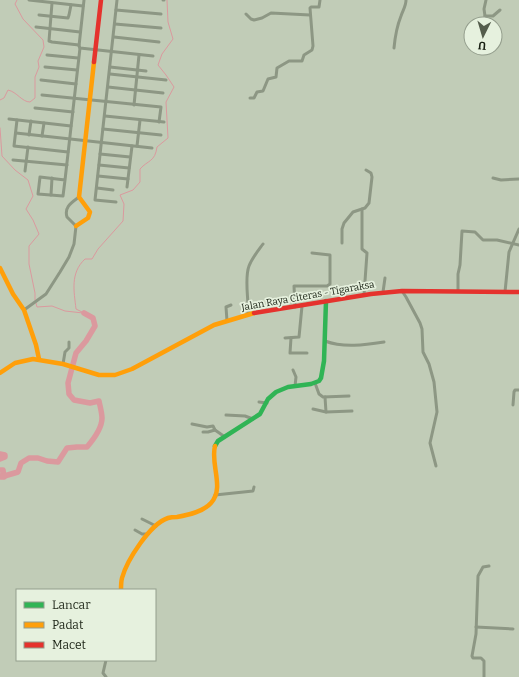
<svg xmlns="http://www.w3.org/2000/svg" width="519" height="677" font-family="Bitter,serif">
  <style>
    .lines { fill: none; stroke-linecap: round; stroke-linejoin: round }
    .stream { stroke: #db999e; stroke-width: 1 }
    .river { stroke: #db999e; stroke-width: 5.5 }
    .street { stroke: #8d9784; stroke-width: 3 }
    .fast { stroke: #30b455; stroke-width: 4.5 }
    .slow { stroke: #ff9f0a; stroke-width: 4.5 }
    .jam { stroke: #e5322d; stroke-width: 4.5 }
    .labels { text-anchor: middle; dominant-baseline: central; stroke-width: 3.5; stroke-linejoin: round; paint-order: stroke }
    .street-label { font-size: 10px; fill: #192113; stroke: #e6f1de }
  </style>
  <rect width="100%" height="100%" fill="#c1ccb7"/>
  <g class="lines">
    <g class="stream">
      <path d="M0 100 4 98 8 90C17 92 22 102 30 102L35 98V77L39 67 38 61 44 47 43 40 23 19 15 4 17 0"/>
      <polyline points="0,128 2,156 15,170 28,180 33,196 26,209 33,220 39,234 29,246 29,264 35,293 35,300"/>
      <polyline points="36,303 37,307 52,306 65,311 83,313"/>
      <path d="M84 313 76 309C74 291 70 273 85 259H92L98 249 123 221 124 204 120 195 133 190 140 182V169C148 160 155 162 157 147L168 138 166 102 174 87 166 75 158 65 162 54 173 39 168 22 167 0"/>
    </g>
    <g class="river">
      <polyline points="0,454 5,455 5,457 0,459"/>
      <polyline points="0,470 3,470 4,477"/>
      <path d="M0 476 1 477 18 472 21 463 29 458H38L47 461 58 462 67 448 77 447H87C93 440 102 428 102 418 102 413 100 406 99 401L90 403 74 400 69 394 68 383 76 353 86 341 95 326 93 318 84 313"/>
    </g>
    <g class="street">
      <polyline points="29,0 83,6"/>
      <polyline points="84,0 79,46 80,48 153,56"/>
      <polyline points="163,0 164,0"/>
      <polyline points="486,0 484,9 485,16 493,16 500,10"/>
      <polyline points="52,3 49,41 52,42 79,45"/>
      <polyline points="116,10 161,14"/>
      <polyline points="246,14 251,19 254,20 262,18 271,13 310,15"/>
      <polyline points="39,15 68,18 69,15 71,5"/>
      <polyline points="485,16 485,24"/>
      <polyline points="115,24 161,28"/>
      <polyline points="36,27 80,32"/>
      <polyline points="114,37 159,42"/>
      <path d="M394 48C395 37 397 26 401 16 403 10 406 6 406 0"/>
      <polyline points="47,55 78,58"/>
      <polyline points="45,67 77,70"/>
      <polyline points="110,67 146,71"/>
      <polyline points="110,74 166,80"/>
      <polyline points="41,80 76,84"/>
      <polyline points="108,87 163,93"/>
      <polyline points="42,95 161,107 159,122"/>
      <polyline points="250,98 254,98 257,92 263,91 268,79 276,77 277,68 289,61 302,61 304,55 312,50 313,46 310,8 311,7 319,7 320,0"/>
      <polyline points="134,105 139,55"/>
      <polyline points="35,108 73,112"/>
      <polyline points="105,116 164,122"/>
      <polyline points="9,119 71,126"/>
      <polyline points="17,120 14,146 68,152"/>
      <polyline points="103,129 161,135"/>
      <polyline points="16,133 152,148"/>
      <polyline points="29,135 31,121"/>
      <polyline points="42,136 44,123"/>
      <polyline points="137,146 140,120"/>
      <polyline points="100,154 130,157"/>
      <polyline points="13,160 67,165"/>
      <polyline points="99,165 129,168"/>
      <polyline points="25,171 28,147"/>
      <polyline points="98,176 128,179"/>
      <polyline points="493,178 501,180 519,179"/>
      <polyline points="65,180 40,177 38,194 63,196 65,180 80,48"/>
      <polyline points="127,187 132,146"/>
      <polyline points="97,188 113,190"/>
      <polyline points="51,195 52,178"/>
      <polyline points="116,202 95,200 117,0"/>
      <polyline points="362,209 362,249 367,253 364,295"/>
      <polyline points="342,243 342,229 344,223 353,212 365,208 369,203 372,177 371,173 366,170"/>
      <polyline points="402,291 406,297 420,323 422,329 423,352 429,364 434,382 437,412 430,443 436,466"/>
      <polyline points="458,291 458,274 460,265 462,231 475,232 483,240 497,240 519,245"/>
      <polyline points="383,292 385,278"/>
      <polyline points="505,292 509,252 519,229"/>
      <polyline points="295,307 294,286 327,286 330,284 330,255 312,253"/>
      <path d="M24 310 46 294 60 272 69 257 74 244 76 226 67 217C64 207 71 203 79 197"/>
      <path d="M248 314C249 299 244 279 249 266 252 258 258 251 263 244"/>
      <polyline points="227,321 226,307 231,305"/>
      <polyline points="285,338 299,337 302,306"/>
      <polyline points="291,338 290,353 307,353"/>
      <path d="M325 341C343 348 365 345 384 342"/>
      <polyline points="63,364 65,352 69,348 69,342"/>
      <polyline points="293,370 296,377 295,386"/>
      <polyline points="315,383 319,394 323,397 349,396"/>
      <polyline points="325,397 326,412 352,411"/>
      <polyline points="259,402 267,403"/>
      <polyline points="513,405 514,392 515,390 519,390"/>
      <polyline points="313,409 326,412"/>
      <polyline points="226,415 245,416 253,419"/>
      <polyline points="192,424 207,427 213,426 215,430"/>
      <polyline points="203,432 208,432 215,430 225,437"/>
      <polyline points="215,495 253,491 254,487"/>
      <polyline points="142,519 156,526"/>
      <polyline points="135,530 142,534 148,534"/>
      <polyline points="476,627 513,629"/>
      <polyline points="106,660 103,673 106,677"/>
      <polyline points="484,677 484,661 481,658 473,658 472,656 476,634 478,576 483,567 489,566"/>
    </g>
    <polyline class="fast" points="215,446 218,441 260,414 268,399 276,392 288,387 311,384 319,381 321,378 324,361 326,301"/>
    <g class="slow">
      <polyline points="76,226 88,218 90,212 79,197 94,62"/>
      <polyline points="0,268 13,294 24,310 36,345 39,359"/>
      <polyline points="0,373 15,363 33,359 63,364 99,375 115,375 132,369 214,325 254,313"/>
      <path d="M121 590C121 586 121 582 122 578 127 560 150 524 168 518 171 517 174 517 177 517 188 515 203 512 211 503 225 488 210 464 215 446"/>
    </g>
    <g class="jam">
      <polyline points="94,62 101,0"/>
      <polyline points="254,313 371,294 402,291 519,292"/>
    </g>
  </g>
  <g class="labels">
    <g class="street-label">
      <text transform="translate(308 296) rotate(-10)">Jalan Raya Citeras - Tigaraksa</text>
    </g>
  </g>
  <rect x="16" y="589" width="140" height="72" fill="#e6f1de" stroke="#949e8d"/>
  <rect x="24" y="602" width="20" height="6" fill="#30b455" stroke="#949e8d"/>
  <text x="52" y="609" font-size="12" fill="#192113">Lancar</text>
  <rect x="24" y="622" width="20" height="6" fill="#ff9f0a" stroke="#949e8d"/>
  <text x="52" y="629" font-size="12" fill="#192113">Padat</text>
  <rect x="24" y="642" width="20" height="6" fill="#e5322d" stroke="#949e8d"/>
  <text x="52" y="649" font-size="12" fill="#192113">Macet</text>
  <g transform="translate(483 36) rotate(185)"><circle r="19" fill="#e6f1de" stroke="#949e8d"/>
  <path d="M0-3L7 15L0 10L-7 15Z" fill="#545d4c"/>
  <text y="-6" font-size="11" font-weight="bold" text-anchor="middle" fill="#192113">U</text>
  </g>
</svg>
